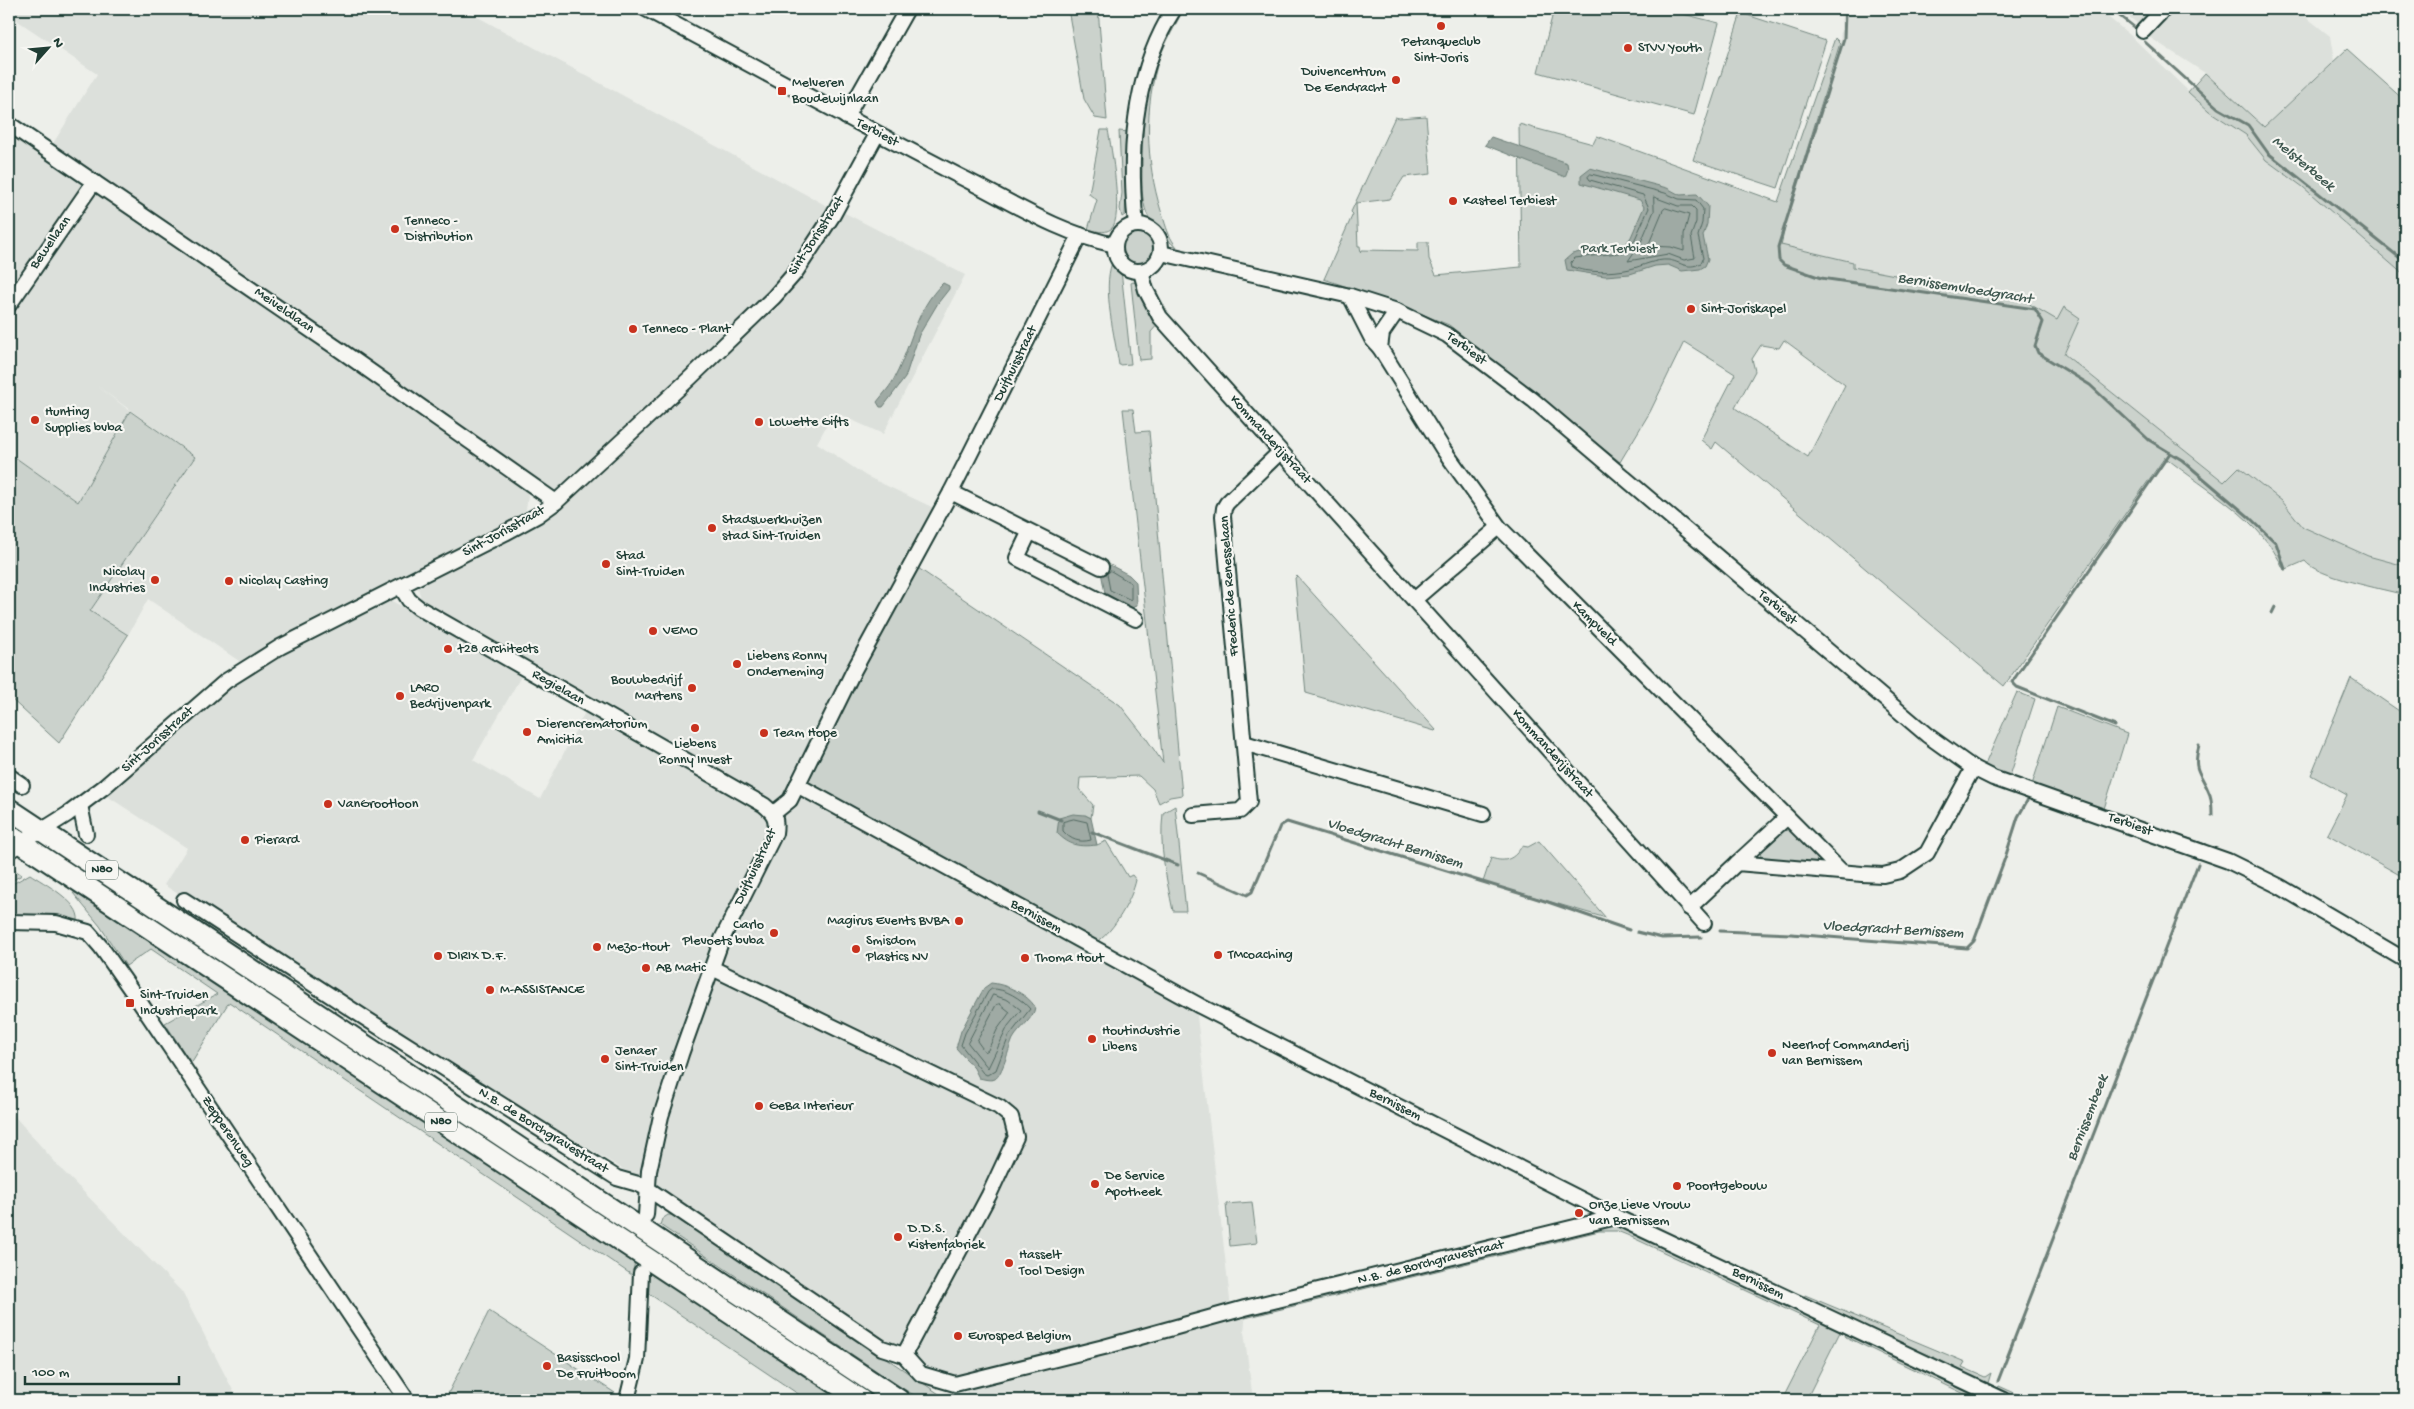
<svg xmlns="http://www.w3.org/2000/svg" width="2414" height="1409" font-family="'Gochi Hand',sans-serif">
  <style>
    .built { fill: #dce0db }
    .green { fill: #cbd2cc; stroke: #758880; fill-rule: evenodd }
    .water { fill: #9faaa4; stroke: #6c7e77 }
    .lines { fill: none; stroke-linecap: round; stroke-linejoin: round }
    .shore { stroke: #526961; stroke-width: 1 }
    .stream { stroke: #6c7e77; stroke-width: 3 }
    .minor-casing { stroke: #1f3d34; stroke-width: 18 }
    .highway-casing { stroke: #1f3d34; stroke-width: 24 }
    .minor { stroke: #f6f6f2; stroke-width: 14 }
    .highway { stroke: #f6f6f2; stroke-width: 20 }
    .poi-dot { fill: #c8321e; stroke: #f6f6f2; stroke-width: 2 }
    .labels { text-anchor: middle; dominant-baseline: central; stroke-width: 4.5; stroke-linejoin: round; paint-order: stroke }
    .shield { fill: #f6f6f2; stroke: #60746d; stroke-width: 1 }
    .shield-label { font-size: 12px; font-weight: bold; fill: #1f3d34 }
    .poi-label { font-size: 14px; fill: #1f3d34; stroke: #f6f6f2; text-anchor: start }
    .street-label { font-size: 14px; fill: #1f3d34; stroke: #f6f6f2 }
    .park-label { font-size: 14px; fill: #415b52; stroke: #f6f6f2 }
    .water-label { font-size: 15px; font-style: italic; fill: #3f5850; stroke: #f6f6f2 }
  </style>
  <rect width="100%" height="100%" fill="#edefea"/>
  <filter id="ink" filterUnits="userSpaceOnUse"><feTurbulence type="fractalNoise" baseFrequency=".02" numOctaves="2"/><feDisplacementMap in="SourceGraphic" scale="10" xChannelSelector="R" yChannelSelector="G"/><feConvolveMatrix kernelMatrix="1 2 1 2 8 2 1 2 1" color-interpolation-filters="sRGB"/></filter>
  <g filter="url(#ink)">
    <g class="built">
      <polygon points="9,9 463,9 827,206 843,212 965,275 883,434 834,412 817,443 866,476 936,509 785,795 774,803 576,689 423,606 418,588 569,502 52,145 97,74 9,15"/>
      <polygon points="1844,9 2098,9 2130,35 2209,111 2246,135 2266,160 2303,187 2405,276 2405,566 2368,556 2303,527 2282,501 2239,467 2224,482 2064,354 2079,318 2065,307 2057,320 2021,299 1852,267 1853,262 1780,245 1791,202 1840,43 1842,11"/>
      <polygon points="2120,9 2296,9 2330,36 2334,61 2264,127 2205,73 2146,35 2139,25"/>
      <polygon points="9,132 525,487 528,496 526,510 522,518 391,584 392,601 523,673 473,760 540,799 586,710 766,813 767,831 713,936 703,973 988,1094 726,967 723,957 729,937 781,831 783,815 804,794 1196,1008 1232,1317 1246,1313 1244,1331 1253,1400 968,1400 966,1388 893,1347 634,1176 355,1007 164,885 187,848 107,796 216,697 249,673 239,661 148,599 128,635 90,611 195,457 97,386 130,411 78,502 9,453"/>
      <polygon points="9,1110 62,1170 182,1292 238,1400 9,1400"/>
    </g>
    <g class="green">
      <polygon points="1068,9 1098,9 1107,120 1095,118 1084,99"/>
      <polygon points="1554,9 1663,9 1719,23 1694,115 1538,72"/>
      <path d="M1178 12 1181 14C1173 30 1162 48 1157 66 1143 116 1147 171 1164 220 1167 230 1170 239 1177 247 1168 243 1168 237 1163 230 1158 224 1150 221 1147 214 1141 199 1142 183 1142 168 1142 106 1150 68 1178 12Z"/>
      <polygon points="1741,13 1826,41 1778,188 1693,160"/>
      <path d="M1835 38 1840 43 1791 202 1781 245 1853 262V267L2021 299 2057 320 2064 307 2080 318 2064 354 2224 482 2239 467 2282 501 2303 527 2368 556 2405 566V595C2384 589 2316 577 2305 561L2284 570C2261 518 2208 492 2165 457L2004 686 1716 442 1712 449 1701 440 1735 374 1684 342 1650 412 1620 462 1449 325 1397 304 1324 279 1353 214 1351 212 1395 117 1399 118 1426 116 1431 174 1404 177 1390 199 1356 203 1358 246H1360L1361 253 1362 250 1418 251V242H1428L1429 259 1436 275 1521 267 1519 124 1593 144 1597 136 1778 202ZM1784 340 1845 385 1808 457 1735 408 1755 371 1752 359 1761 345 1779 348Z"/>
      <polygon points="2347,49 2405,101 2405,276 2303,187 2266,160 2246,135 2209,111 2188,92 2205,73 2264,127"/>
      <path d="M1101 130H1108C1111 146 1124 219 1111 229 1104 234 1096 231 1088 229L1097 200 1089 194Z"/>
      <polygon points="1119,131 1129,132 1125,215 1122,217 1120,209 1122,193"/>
      <circle cx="1138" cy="248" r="16"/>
      <path d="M1112 263 1121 270 1131 364 1119 365C1115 337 1102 289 1112 263Z"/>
      <polygon points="1133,282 1136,283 1159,323 1151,332 1151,359 1139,360 1131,283"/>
      <path d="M1123 409H1133L1136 432 1149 431 1182 795 1170 797 1159 803 1153 789 1139 776 1080 778 1079 789 1093 805 1091 818 1085 815 1097 845 1106 841 1128 877 1132 875 1136 880C1132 899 1114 931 1098 941L812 788 807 782 806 778 915 566 1120 705 1146 738 1163 763Z"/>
      <polygon points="130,411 195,457 90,611 128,635 59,743 9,697 9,453 78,502"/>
      <polygon points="1297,576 1436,730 1435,731 1306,693 1295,578"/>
      <polygon points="2351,678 2405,715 2405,878 2327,834 2347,795 2311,775"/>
      <polygon points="2017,692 2035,699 2009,779 1984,767"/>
      <polygon points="2057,707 2127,734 2103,812 2031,788"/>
      <path d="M1175 806 1186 911H1173C1166 876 1159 849 1163 813Z"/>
      <polygon points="1788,830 1792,831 1819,857 1814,864 1761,858 1760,850 1779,832"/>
      <path d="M1539 841 1606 918 1483 882 1491 858C1506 863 1514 859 1522 846L1528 847Z"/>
      <polygon points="9,866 22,875 9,882"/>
      <path d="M30 874C43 883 81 902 78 921L60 917 9 915V886Z"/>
      <polygon points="73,893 77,893 635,1262 632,1275 229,1002 191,1063 165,1023 217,994 151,949 126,966 100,926"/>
      <polygon points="1252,1202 1257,1243 1230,1246 1226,1204"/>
      <polygon points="668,1215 672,1215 704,1235 948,1400 922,1400 899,1386 660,1225 662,1219"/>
      <polygon points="1611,1223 1619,1224 1842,1328 1806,1400 1782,1400 1820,1325 1627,1235 1617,1231 1599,1231 1245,1318 1246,1313"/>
      <polygon points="649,1272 843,1400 807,1400 648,1293"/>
      <polygon points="1805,1295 1965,1362 1962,1367 1985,1377 1991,1373 1987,1386 1802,1302"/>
      <polygon points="489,1311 615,1393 612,1400 555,1400 553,1394 540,1398 541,1400 445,1400"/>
      <polygon points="1846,1330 1997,1400 1977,1400 1844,1336"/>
      <polygon points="1999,1386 2030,1400 2013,1400 1996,1392"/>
    </g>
    <g class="water">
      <polygon points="1491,137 1567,163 1568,169 1565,177 1485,145"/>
      <polygon points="1590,168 1667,188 1680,195 1697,194 1708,206 1707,224 1703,236 1708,259 1705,266 1700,269 1682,271 1668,265 1655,266 1630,274 1605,276 1567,270 1565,260 1572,254 1580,252 1623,248 1631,237 1644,207 1640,200 1581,183 1581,175"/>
      <path d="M943 283 949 286V289L938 303 919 335 905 378 883 407H880L877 402C883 394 891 386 895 377 912 344 915 310 943 283Z"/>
      <polygon points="1110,565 1129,575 1136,582 1137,605 1132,608 1105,593 1101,572 1104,568"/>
      <path d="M1073 814 1085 815 1091 818 1097 845C1079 847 1070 846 1057 833L1059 818Z"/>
      <path d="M991 983C1005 984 1028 994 1035 1007 1034 1019 1019 1028 1013 1039 1009 1048 1002 1075 995 1079 990 1081 984 1079 979 1078L974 1068 956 1048 961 1031 984 988Z"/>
    </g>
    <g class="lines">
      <g class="shore">
        <path d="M1591 174 1665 193 1679 199 1696 200 1703 209 1702 223 1698 236 1703 258 1701 263C1687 271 1680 261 1668 260 1655 259 1643 266 1630 269 1613 273 1588 273 1572 267L1571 262 1575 258 1626 252 1635 239 1649 208 1643 195 1590 180 1588 177Z"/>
        <polygon points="1654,197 1678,206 1692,206 1696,210 1696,222 1691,236 1695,258 1684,260 1668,254 1628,261 1641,242 1654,211"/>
        <polygon points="1666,208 1689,215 1684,234 1684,251 1671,247 1648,246 1663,210"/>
        <polygon points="1111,571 1131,583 1131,600 1110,590 1107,574"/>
        <path d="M1074 819 1087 822 1091 840C1079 843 1071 840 1063 831V822Z"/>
        <path d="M992 989C1004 988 1022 999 1030 1009L1009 1036 996 1070 987 1075 983 1073 961 1045 965 1033 988 992Z"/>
        <polygon points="993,995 1008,1000 1021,1010 1008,1026 988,1068 968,1043"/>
        <polygon points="1000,1004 1010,1012 997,1030 988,1050 985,1052 977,1041 996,1005"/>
      </g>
      <g class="stream">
        <polyline points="1849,9 1845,13 1844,38 1778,247 1779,260 1784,265 1821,278 2035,309 2043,322 2035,346 2038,353 2090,385 2149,440 2182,460 2249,517 2276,543 2285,569"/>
        <polyline points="2111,9 2135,28"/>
        <polyline points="2145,42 2218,108 2248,125 2268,153 2405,262"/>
        <polyline points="2272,613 2275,607"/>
        <polyline points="2115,726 2017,687 2012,682 2170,453"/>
        <path d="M2199 745C2192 773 2201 771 2210 795 2212 801 2212 809 2212 815"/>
        <polyline points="1038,811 1061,820"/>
        <polyline points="2120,816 2205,845"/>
        <polyline points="1092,832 1178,865"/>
        <polyline points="1198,873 1247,895 1252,892 1280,826 1287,822 1548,902 1629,930"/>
        <polyline points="1720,931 1791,934 1967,948 1974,941 2005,858 2018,817 2027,801"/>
        <polyline points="1637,932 1662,938 1701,937"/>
        <polyline points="1998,1381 2198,864"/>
      </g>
      <g class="minor-casing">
        <g id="minor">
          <path d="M646 9C752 65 856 123 963 178 1011 202 1061 234 1115 245"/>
          <polyline points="2143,31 2164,9"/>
          <polyline points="846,117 907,9"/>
          <polyline points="9,124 340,350 556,502"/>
          <circle cx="1138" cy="248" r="23"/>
          <path d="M1136 225C1128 152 1134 72 1174 9"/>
          <polyline points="1161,253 1350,296 1397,311 1447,335 1533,400 1927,735 1973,768 1993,778 2228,861 2279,886 2405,960"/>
          <polyline points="1141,272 1146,290 1160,317 1704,923"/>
          <polyline points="1350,296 1372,339 1380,348 1443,449 1499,527 1841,871"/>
          <polyline points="9,305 94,182"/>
          <polyline points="1380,348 1382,333 1397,311"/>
          <polyline points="951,492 1101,567"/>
          <polyline points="1029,533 1017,558 1136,619"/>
          <path d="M401 587 409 600 419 608 764 805C775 814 777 819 775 833L722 939 681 1054 661 1116 649 1171 646 1215"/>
          <polyline points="1414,600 1499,527"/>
          <polyline points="1244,743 1483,814"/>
          <polyline points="9,776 22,785"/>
          <polyline points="797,785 1200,1006 1616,1217 2004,1400"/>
          <polyline points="80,805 86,834"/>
          <polyline points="774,813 790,800 854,670 951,492 1080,235"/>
          <polyline points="1193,815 1240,811 1249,802 1223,516 1224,508 1227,503 1280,452"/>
          <polyline points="9,851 68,814 104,787 226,681 280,647 505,533 538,515 556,502 690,378 774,297 795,273 833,215 877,134"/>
          <polyline points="1737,863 1787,817"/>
          <polyline points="184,900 368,1020 617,1178 638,1184 648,1189 882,1348 904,1355 921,1374 955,1384 1104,1347 1245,1308 1616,1217"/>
          <polyline points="1689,908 1737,863 1862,874 1883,875 1900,871 1927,853 1973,768"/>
          <polyline points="9,922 56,923 88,932 101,947 139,1001 407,1400"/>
          <polyline points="712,968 999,1107 1011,1117 1016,1137 989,1195 904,1355"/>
          <polyline points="627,1400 637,1359 641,1273"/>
        </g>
      </g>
      <g class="highway-casing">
        <g id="highway">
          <polyline points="9,809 899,1400"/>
          <polyline points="9,835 861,1400"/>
        </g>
      </g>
      <use href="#minor" class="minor"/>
      <use href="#highway" class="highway"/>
    </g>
  </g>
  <g class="poi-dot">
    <circle cx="1441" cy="26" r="5"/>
    <circle cx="1628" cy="48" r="5"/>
    <circle cx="1396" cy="80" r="5"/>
    <rect x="777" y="86" width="10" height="10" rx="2.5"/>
    <circle cx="1453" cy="201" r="5"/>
    <circle cx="395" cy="229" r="5"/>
    <circle cx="1691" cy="309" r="5"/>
    <circle cx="633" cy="329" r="5"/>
    <circle cx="35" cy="420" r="5"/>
    <circle cx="759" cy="422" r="5"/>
    <circle cx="712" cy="528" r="5"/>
    <circle cx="606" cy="564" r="5"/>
    <circle cx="155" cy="580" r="5"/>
    <circle cx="229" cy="581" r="5"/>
    <circle cx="653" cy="631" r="5"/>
    <circle cx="448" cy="649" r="5"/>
    <circle cx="737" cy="664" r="5"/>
    <circle cx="692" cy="688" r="5"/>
    <circle cx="400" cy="696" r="5"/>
    <circle cx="695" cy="728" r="5"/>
    <circle cx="527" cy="732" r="5"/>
    <circle cx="764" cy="733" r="5"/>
    <circle cx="328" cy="804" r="5"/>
    <circle cx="245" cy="840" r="5"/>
    <circle cx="959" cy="921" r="5"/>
    <circle cx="774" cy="933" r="5"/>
    <circle cx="597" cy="947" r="5"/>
    <circle cx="856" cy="949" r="5"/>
    <circle cx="1218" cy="955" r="5"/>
    <circle cx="438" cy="956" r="5"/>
    <circle cx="1025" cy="958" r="5"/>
    <circle cx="646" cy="968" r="5"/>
    <circle cx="490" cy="990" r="5"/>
    <rect x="125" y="998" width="10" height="10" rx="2.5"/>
    <circle cx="1092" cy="1039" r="5"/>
    <circle cx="1772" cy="1053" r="5"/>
    <circle cx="605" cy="1059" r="5"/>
    <circle cx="759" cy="1106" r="5"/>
    <circle cx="1095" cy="1184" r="5"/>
    <circle cx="1677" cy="1186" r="5"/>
    <circle cx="1579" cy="1213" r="5"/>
    <circle cx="898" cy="1237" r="5"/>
    <circle cx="1009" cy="1263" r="5"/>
    <circle cx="958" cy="1336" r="5"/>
    <circle cx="547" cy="1366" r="5"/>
  </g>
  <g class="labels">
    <g class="shield">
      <rect x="86" y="860.5" width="32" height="19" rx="4"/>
      <rect x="425" y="1112.5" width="32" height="19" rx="4"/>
    </g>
    <g class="shield-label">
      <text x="102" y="870">N80</text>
      <text x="441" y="1122">N80</text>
    </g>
    <g class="poi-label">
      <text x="1441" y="42" text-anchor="middle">Petanqueclub<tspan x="1441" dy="16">Sint-Joris</tspan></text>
      <text x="1638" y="48">STVV Youth</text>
      <text x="1386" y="72" text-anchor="end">Duivencentrum<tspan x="1386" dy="16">De Eendracht</tspan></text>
      <text x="792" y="83">Melveren<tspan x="792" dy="16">Boudewijnlaan</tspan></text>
      <text x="1463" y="201">Kasteel Terbiest</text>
      <text x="405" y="221">Tenneco -<tspan x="405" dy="16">Distribution</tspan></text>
      <text x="1701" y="309">Sint-Joriskapel</text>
      <text x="643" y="329">Tenneco - Plant</text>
      <text x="45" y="412">Hunting<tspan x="45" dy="16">Supplies bvba</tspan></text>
      <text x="769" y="422">Lowette Gifts</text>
      <text x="722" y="520">Stadswerkhuizen<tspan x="722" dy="16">stad Sint-Truiden</tspan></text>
      <text x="616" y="556">Stad<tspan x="616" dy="16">Sint-Truiden</tspan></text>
      <text x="145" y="572" text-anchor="end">Nicolay<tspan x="145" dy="16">Industries</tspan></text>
      <text x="239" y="581">Nicolay Casting</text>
      <text x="663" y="631">VEMO</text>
      <text x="458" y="649">t28 architects</text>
      <text x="747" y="656">Liebens Ronny<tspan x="747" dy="16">Onderneming</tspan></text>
      <text x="682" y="680" text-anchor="end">Bouwbedrijf<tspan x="682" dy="16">Martens</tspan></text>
      <text x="410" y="688">LARO<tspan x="410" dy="16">Bedrijvenpark</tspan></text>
      <text x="537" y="724">Dierencrematorium<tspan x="537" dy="16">Amicitia</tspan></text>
      <text x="774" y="733">Team Hope</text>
      <text x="695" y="744" text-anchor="middle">Liebens<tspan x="695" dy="16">Ronny Invest</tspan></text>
      <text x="338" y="804">VanGrootloon</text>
      <text x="255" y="840">Pierard</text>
      <text x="949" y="921" text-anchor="end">Magirus Events BVBA</text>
      <text x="764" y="925" text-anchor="end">Carlo<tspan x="764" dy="16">Plevoets bvba</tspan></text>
      <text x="866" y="941">Smisdom<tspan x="866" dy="16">Plastics NV</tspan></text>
      <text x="607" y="947">Mezo-Hout</text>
      <text x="1228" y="955">TMcoaching</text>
      <text x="448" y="956">DIRIX D.F.</text>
      <text x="1035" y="958">Thoma Hout</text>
      <text x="656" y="968">AB Matic</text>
      <text x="500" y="990">M-ASSISTANCE</text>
      <text x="140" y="995">Sint-Truiden<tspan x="140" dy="16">Industriepark</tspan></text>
      <text x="1102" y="1031">Houtindustrie<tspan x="1102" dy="16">Libens</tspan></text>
      <text x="1782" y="1045">Neerhof Commanderij<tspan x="1782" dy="16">van Bernissem</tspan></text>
      <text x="615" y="1051">Jenaer<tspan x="615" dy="16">Sint-Truiden</tspan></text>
      <text x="769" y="1106">GeBa Interieur</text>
      <text x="1105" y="1176">De Service<tspan x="1105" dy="16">Apotheek</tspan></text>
      <text x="1687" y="1186">Poortgebouw</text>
      <text x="1589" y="1205">Onze Lieve Vrouw<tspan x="1589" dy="16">van Bernissem</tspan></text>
      <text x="908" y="1229">D.D.S.<tspan x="908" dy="16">Kistenfabriek</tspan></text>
      <text x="1019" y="1255">Hasselt<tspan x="1019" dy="16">Tool Design</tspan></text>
      <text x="968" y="1336">Eurosped Belgium</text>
      <text x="557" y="1358">Basisschool<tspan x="557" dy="16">De Fruitboom</tspan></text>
    </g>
    <g class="street-label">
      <text transform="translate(877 133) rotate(28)">Terbiest</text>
      <text transform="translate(817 236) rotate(-57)">Sint-Jorisstraat</text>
      <text transform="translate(51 243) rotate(-55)">Bewellaan</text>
      <text transform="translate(284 311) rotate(35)">Meiveldlaan</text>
      <text transform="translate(1466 349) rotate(36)">Terbiest</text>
      <text transform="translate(1016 364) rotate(-64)">Duifhuisstraat</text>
      <text transform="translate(1270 440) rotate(48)">Kommanderijstraat</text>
      <text transform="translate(504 532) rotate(-29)">Sint-Jorisstraat</text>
      <text transform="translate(1230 586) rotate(-94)">Frederic de Renesselaan</text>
      <text transform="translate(1777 608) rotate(40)">Terbiest</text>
      <text transform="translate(1594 624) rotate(45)">Kampveld</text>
      <text transform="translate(558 688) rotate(30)">Regielaan</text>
      <text transform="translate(158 740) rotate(-42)">Sint-Jorisstraat</text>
      <text transform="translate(1552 754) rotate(48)">Kommanderijstraat</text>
      <text transform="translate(2130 825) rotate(19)">Terbiest</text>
      <text transform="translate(756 867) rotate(-65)">Duifhuisstraat</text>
      <text transform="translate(1036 917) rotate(29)">Bernissem</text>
      <text transform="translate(1395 1105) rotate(27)">Bernissem</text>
      <text transform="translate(543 1131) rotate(32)">N.B. de Borchgravestraat</text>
      <text transform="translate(227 1132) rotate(56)">Zepperenweg</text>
      <text transform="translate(1431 1263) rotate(-14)">N.B. de Borchgravestraat</text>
      <text transform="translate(1758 1284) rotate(26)">Bernissem</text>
    </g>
    <g class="park-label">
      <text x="1619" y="249">Park Terbiest</text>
    </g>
    <g class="water-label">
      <text transform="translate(2303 164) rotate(40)">Melsterbeek</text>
      <text transform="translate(1965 289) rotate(9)">Bernissemvloedgracht</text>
      <text transform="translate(1395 844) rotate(17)">Vloedgracht Bernissem</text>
      <text transform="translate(1893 930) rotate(3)">Vloedgracht Bernissem</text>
      <text transform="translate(2088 1118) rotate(-69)">Bernissembeek</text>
    </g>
  </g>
  <rect width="2414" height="1409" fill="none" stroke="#f6f6f2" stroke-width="30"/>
  <rect x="15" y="15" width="2384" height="1379" fill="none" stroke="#1f3d34" stroke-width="2" filter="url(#ink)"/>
  <g transform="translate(48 48) rotate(63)" stroke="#f6f6f2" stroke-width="4" paint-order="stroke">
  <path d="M0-4L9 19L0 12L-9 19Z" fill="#1f3d34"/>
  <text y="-8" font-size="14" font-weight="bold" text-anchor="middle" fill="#1f3d34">N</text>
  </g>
  <path d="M25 1376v8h154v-8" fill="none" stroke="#1f3d34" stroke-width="2.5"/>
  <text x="32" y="1376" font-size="15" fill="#1f3d34" stroke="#f6f6f2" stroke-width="4" paint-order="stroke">100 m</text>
</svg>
